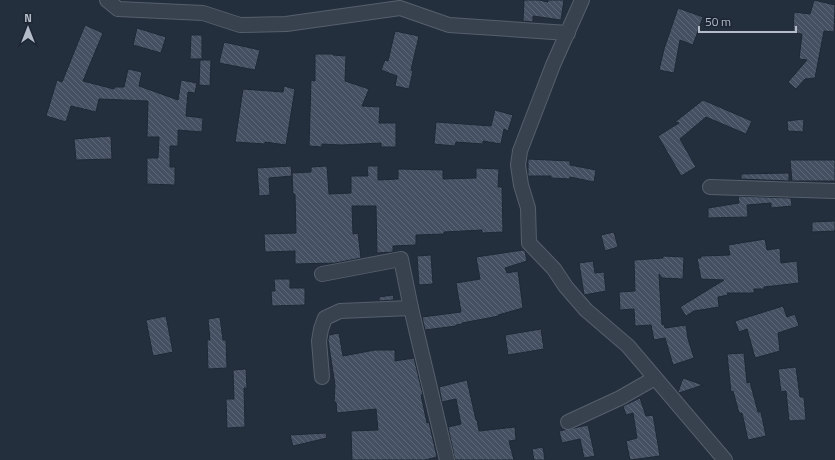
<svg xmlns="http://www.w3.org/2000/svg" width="835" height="460" font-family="'Titillium Web',sans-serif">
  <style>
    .building { fill: url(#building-back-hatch); stroke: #1f2835 }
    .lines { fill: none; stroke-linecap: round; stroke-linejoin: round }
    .street-casing { stroke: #565f6c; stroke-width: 16 }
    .street { stroke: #38414e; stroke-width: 14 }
  </style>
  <defs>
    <pattern id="building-back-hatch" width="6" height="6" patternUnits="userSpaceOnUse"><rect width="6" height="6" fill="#455162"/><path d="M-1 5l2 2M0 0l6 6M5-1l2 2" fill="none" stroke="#5d6877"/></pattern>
  </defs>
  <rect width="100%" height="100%" fill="#242f3e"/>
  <g class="building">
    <polygon points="524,0 539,0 548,2 548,0 564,0 561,20 533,16 533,22 523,21"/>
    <polygon points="814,0 835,5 834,32 824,31 815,78 805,79 796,89 788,82 807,60 799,59 802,34 793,33 794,12 810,14"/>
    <polygon points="678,8 703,17 693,45 680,40 674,73 659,70 664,49"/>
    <polygon points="85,25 103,33 83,81 114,89 114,87 124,87 128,69 142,72 139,86 178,100 181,80 197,83 195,93 188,92 186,116 203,118 202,132 178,130 178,146 170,146 170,167 175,167 175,185 147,184 147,158 158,158 159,137 147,137 148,101 99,99 96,112 71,106 66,122 46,116 57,80 62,82"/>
    <polygon points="137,28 166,37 161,53 133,45"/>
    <polygon points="395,31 419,36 411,70 413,71 409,89 395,86 397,76 381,70 385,60 388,61"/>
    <polygon points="191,35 202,35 202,59 190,59"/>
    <polygon points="224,42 260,50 255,70 219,63"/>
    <polygon points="315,54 333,54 333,55 346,56 345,81 369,89 362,106 380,107 379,123 396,123 396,147 381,147 381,143 341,145 322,144 322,147 309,146 311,80 315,81"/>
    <polygon points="200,60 211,60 210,86 199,85"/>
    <polygon points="284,86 295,89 286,145 265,142 265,144 235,142 243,89 283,92"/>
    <polygon points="703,100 752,121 746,134 706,117 680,139 696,167 681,176 658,136 679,123 675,122"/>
    <polygon points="495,110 513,115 508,131 504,129 501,144 483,141 483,144 456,142 455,146 434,144 436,122 491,126"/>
    <polygon points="804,119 803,132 788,131 787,121"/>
    <polygon points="111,136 112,159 76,160 74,139"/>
    <polygon points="528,159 570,161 570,165 596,170 594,182 570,177 570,179 551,178 551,176 528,176"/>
    <polygon points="790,160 835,160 835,181 792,181"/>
    <polygon points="291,166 292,176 269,178 270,195 259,196 257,168"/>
    <polygon points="327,166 329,194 351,193 351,176 368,176 367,166 378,166 378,180 398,179 398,169 443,170 443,179 476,178 476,168 499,169 498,187 502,187 503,232 482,233 482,230 444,232 444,234 416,235 416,245 393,246 393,252 377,253 376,206 352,206 353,234 358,233 361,258 335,263 295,264 295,251 265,252 264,234 296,233 295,194 293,194 292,173 311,172 311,167"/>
    <polygon points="789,173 789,181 741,179 741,174"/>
    <polygon points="738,196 791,198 792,206 771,208 771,203 747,205 748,217 708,218 708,208 739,203"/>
    <polygon points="835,221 835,231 812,232 812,222"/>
    <polygon points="614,232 618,247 605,251 601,235"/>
    <polygon points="765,239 767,250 780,248 781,263 797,261 799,283 764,287 764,289 754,289 754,293 727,293 728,295 718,297 719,307 694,311 686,316 680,307 724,280 701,279 697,258 701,258 701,256 730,255 728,245"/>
    <polygon points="523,250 525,251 527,261 505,268 507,273 518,271 523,308 498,315 499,316 462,323 462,324 456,325 456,326 425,330 422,317 461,312 456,283 480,279 476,257"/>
    <polygon points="431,255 433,284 419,285 417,256"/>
    <polygon points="663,256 684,257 683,279 662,278 659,274 662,325 664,324 665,328 686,325 688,339 694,358 673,365 665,338 654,340 651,325 635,326 634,309 620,310 619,292 635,291 634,260 663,258"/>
    <polygon points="593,261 595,273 604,272 606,291 584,295 579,263"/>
    <polygon points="274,279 290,279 290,288 305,288 305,305 272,306 271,291 275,291"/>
    <polygon points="393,295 394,300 379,301 379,297"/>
    <polygon points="783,306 787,317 795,314 799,326 778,333 780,351 755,358 747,329 739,332 735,321"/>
    <polygon points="166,316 173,352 153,356 146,320"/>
    <polygon points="220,317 223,340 226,340 227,368 208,369 207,340 210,340 208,319"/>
    <polygon points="541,329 544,349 508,355 505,335"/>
    <polygon points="339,333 343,356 375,350 395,350 395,361 414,358 423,395 421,395 427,423 429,422 437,457 425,460 352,460 351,431 378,430 376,409 337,413 336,402 334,402 335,385 328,340 329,335"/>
    <polygon points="744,353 747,383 750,382 758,412 761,412 766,436 748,440 742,413 739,413 733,391 731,392 727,354"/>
    <polygon points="796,367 800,397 804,397 806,420 789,421 786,391 781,392 778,369"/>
    <polygon points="246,369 247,388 244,388 245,427 227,428 226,399 234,399 233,370"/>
    <polygon points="683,378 703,385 679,393 678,392"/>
    <polygon points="467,380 476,420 477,420 479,431 515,427 516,440 509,441 514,460 455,460 448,427 461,424 456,399 442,402 439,387"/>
    <polygon points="640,398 646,416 653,415 660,456 630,460 626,441 637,438 633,413 626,415 623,406"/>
    <polygon points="588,425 595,456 584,458 580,439 562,443 559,431"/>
    <polygon points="326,433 327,438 293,446 290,435"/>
    <polygon points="543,447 545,460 534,460 532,449"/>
  </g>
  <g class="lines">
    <g class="street-casing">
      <g id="street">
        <polyline points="107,0 118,9 203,13 240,25 286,24 400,8 449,25 568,33"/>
        <polyline points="582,0 553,65 520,151 518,165 521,185 528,208 529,243 554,269 566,287 586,310 628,346 725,460"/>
        <polyline points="710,187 835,191"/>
        <polyline points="322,274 401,259 411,308 447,460"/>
        <polyline points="322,377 319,341 321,329 325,318 340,311 411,308"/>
        <polyline points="568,422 620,398 655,378"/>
      </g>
    </g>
    <use href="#street" class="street"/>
  </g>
  <g transform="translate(28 28)" stroke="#1d2633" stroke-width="3" paint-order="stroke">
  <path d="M0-3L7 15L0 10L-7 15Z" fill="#b4bcc9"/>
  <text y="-6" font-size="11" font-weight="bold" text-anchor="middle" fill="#b4bcc9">N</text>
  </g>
  <path d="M699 26v6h97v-6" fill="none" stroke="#b4bcc9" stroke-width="2"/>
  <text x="705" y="26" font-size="12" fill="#b4bcc9" stroke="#1d2633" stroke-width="3" paint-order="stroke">50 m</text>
</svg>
